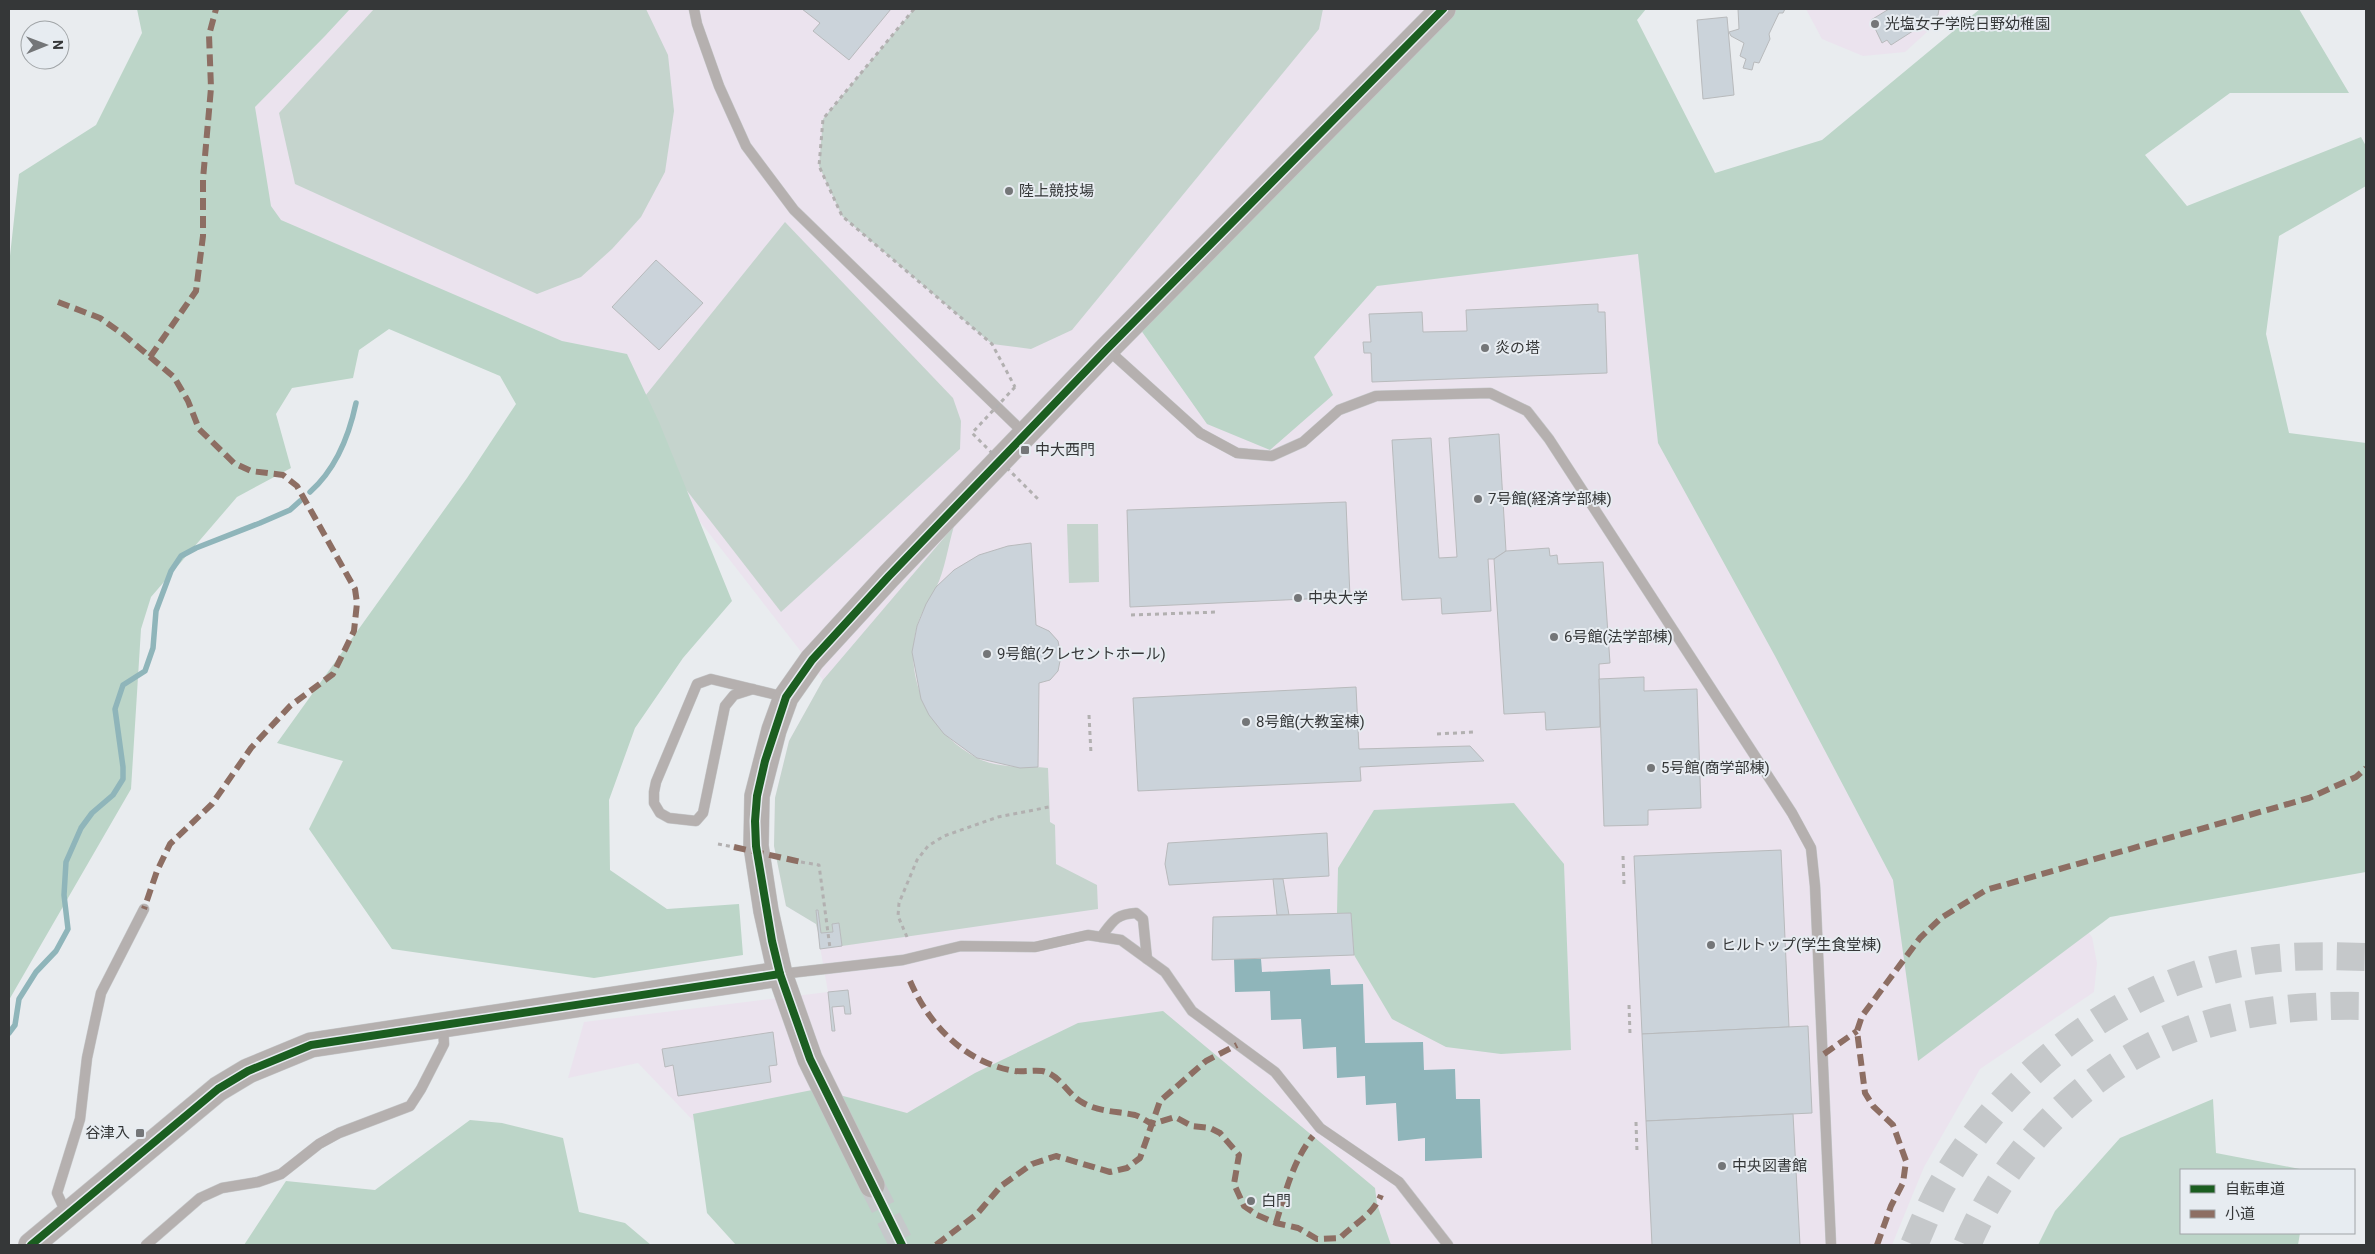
<svg xmlns="http://www.w3.org/2000/svg" width="2375" height="1254" font-family="Roboto,'Noto Sans JP',sans-serif">
  <style>
    .education { fill: #ebe3ee }
    .green { fill: #c5d4cd }
    .forest { fill: #bcd5c8 }
    .water { fill: #8fb5ba }
    .lines { fill: none; stroke-linecap: round; stroke-linejoin: round }
    .stream { stroke: #8fb5ba; stroke-width: 5.5 }
    .building { fill: #cbd3da; stroke: #b8babc }
    .tertiary-tunnel { stroke: #c5c8ca; stroke-width: 25; stroke-dasharray: 25 12; stroke-linecap: butt }
    .secondary-tunnel { stroke: #c5c8ca; stroke-width: 28; stroke-dasharray: 28 14; stroke-linecap: butt }
    .service-casing { stroke: #c6c8ca; stroke-width: 11 }
    .tertiary-casing { stroke: #c6c8ca; stroke-width: 26 }
    .path { stroke: #b2b0b0; stroke-width: 3; stroke-dasharray: 4 4; stroke-linecap: butt }
    .service { stroke: #b5b0af; stroke-width: 10 }
    .tertiary { stroke: #b5b0af; stroke-width: 25 }
    .path-bridge { stroke: #b2b0b0; stroke-width: 3; stroke-dasharray: 4 4; stroke-linecap: butt }
    .quiet { stroke: #8d6e63; stroke-width: 6; stroke-dasharray: 12 6; stroke-linecap: butt }
    .cycleway-casing { stroke: #e7ecf1; stroke-width: 11 }
    .cycleway { stroke: #1b5e20; stroke-width: 8 }
    .poi-dot { fill: #747678; stroke: #e7ecf1; stroke-width: 2 }
    .labels { text-anchor: middle; dominant-baseline: central; stroke-width: 4; stroke-linejoin: round; paint-order: stroke }
    .poi-label { font-size: 15px; fill: #353738; stroke: #e7ecf1; text-anchor: start }
  </style>
  <rect width="100%" height="100%" fill="#e9ecef"/>
  <g class="education">
    <polygon points="323,9 1437,9 1719,249 1977,789 2092,937 2097,963 2094,992 1980,1069 1924,1167 1892,1245 812,1245 638,1063 568,1078 584,1022 828,992 816,924 786,906 774,846 775,798 789,741 823,680 573,358 267,220 242,105"/>
    <polygon points="1806,9 1952,9 1905,52 1863,56 1822,39"/>
  </g>
  <g class="green">
    <polygon points="374,9 646,9 668,55 674,111 665,172 641,217 612,249 581,277 537,294 295,184 279,113"/>
    <polygon points="914,9 1323,9 1319,29 1072,330 1031,349 992,344 842,216 819,166 823,119"/>
    <polygon points="785,222 953,398 961,421 960,449 781,612 629,416"/>
    <polygon points="1067,524 1098,524 1099,582 1069,583"/>
    <path d="M954 526C948 546 945 570 936 588 929 601 921 612 917 626 903 678 929 733 977 758 999 769 1025 766 1048 768L1050 822 1055 825 1056 864 1097 885 1098 909 842 946 839 923 832 924 833 932 821 933 818 910H816L819 936 816 924 786 906 774 846 775 798 789 741 823 680Z"/>
  </g>
  <g class="forest">
    <polygon points="137,9 350,9 325,36 255,107 271,206 281,220 562,341 627,354 659,422 732,601 683,658 635,728 609,800 610,870 667,909 739,904 743,955 594,978 392,949 309,829 343,761 277,743 467,478 516,404 500,376 389,329 359,350 353,378 292,388 276,414 291,468 237,497 151,597 141,629 131,789 9,1000 9,265 19,174 96,125 142,33"/>
    <polygon points="1428,9 1646,9 1637,20 1715,173 1822,140 1980,9 2299,9 2349,93 2230,93 2145,155 2187,206 2361,137 2366,146 2366,186 2279,236 2266,334 2289,433 2366,443 2366,872 2110,917 1918,1061 1893,880 1775,656 1658,443 1638,254 1377,286 1314,357 1333,395 1270,450 1207,424 1138,326"/>
    <polygon points="1514,803 1564,864 1571,1050 1501,1054 1446,1047 1392,1019 1354,955 1351,913 1337,913 1338,868 1374,810"/>
    <polygon points="1163,1011 1375,1188 1377,1204 1391,1245 736,1245 707,1213 693,1114 817,1089 907,1113 975,1073 1078,1023"/>
    <polygon points="2213,1099 2216,1153 2305,1170 2181,1170 2181,1233 2300,1233 2298,1245 2038,1245 2055,1211 2120,1138"/>
    <polygon points="470,1120 502,1123 563,1138 579,1212 625,1223 651,1245 244,1245 286,1181 375,1190"/>
  </g>
  <polygon class="water" points="1234,959 1261,959 1262,972 1330,969 1331,985 1363,984 1365,1043 1423,1042 1424,1070 1455,1069 1456,1099 1480,1099 1482,1158 1425,1161 1425,1138 1398,1141 1396,1103 1366,1105 1365,1076 1337,1078 1336,1047 1303,1049 1301,1019 1271,1020 1270,991 1235,992"/>
  <g class="lines">
    <g class="stream">
      <path d="M310 492C336 469 349 436 356 403"/>
      <polyline points="9,1033 15,1025 19,999 36,972 56,951 68,929 64,895 66,862 81,828 92,813 113,795 123,779 123,767 115,709 123,685 145,671 153,648 156,611 171,571 181,556 196,548 260,523 290,510 300,501"/>
    </g>
  </g>
  <g class="building">
    <polygon points="802,9 891,9 849,60 813,31 820,23"/>
    <polygon points="1738,9 1785,9 1783,13 1779,13 1769,34 1770,39 1759,63 1754,62 1752,70 1743,68 1746,59 1740,56 1744,43 1731,36 1729,32 1739,29"/>
    <polygon points="1889,9 1939,9 1938,15 1891,45 1887,40 1882,43 1871,20"/>
    <polygon points="1727,17 1734,95 1703,99 1697,20"/>
    <polygon points="656,260 703,303 659,350 612,307"/>
    <polygon points="1598,304 1598,312 1605,312 1607,373 1372,382 1371,353 1364,353 1363,342 1371,342 1369,314 1422,312 1423,332 1467,331 1466,310"/>
    <polygon points="1499,434 1506,551 1494,559 1488,559 1491,611 1442,614 1441,598 1402,600 1392,440 1431,438 1439,558 1457,557 1449,438"/>
    <polygon points="1346,502 1350,597 1130,607 1127,510"/>
    <polygon points="1031,543 1036,625 1049,631 1058,641 1061,656 1058,671 1050,680 1039,683 1038,767 1020,768 977,758 944,734 929,715 921,699 912,652 917,626 926,604 936,587 954,570 979,555 1008,546"/>
    <polygon points="1549,548 1550,556 1557,555 1558,564 1603,562 1610,663 1599,664 1600,727 1546,730 1545,712 1504,714 1494,559 1506,551"/>
    <polygon points="1644,677 1644,691 1697,689 1701,808 1648,810 1648,825 1604,826 1599,679"/>
    <polygon points="1356,687 1359,749 1470,746 1484,761 1360,767 1361,781 1138,791 1133,698"/>
    <polygon points="1327,833 1329,876 1169,885 1165,864 1168,843"/>
    <polygon points="1781,850 1789,1027 1642,1034 1634,856"/>
    <polygon points="1273,879 1283,879 1289,915 1277,915"/>
    <polygon points="816,910 818,910 821,933 833,932 832,924 839,923 842,946 820,949"/>
    <polygon points="1351,913 1354,955 1212,960 1213,917"/>
    <polygon points="848,990 851,1014 845,1014 844,1006 832,1007 835,1031 832,1031 828,992"/>
    <polygon points="1808,1026 1812,1113 1646,1121 1642,1034"/>
    <polygon points="773,1032 777,1065 769,1066 771,1082 678,1096 673,1065 665,1067 662,1049"/>
    <polygon points="1793,1114 1800,1245 1652,1245 1646,1121"/>
  </g>
  <g class="lines">
    <polyline class="tertiary-tunnel" points="872,1185 902,1245"/>
    <g class="secondary-tunnel">
      <path d="M1914 1245C1923 1224 1931 1203 1943 1183 2008 1071 2123 982 2253 961 2290 955 2329 956 2366 957"/>
      <path d="M1967 1245C2009 1145 2096 1059 2201 1026 2254 1009 2311 1005 2366 1006"/>
    </g>
    <g class="service-casing">
      <g id="service">
        <polyline points="694,9 697,24 719,86 746,146 794,210 1025,434"/>
        <polyline points="1107,349 1200,433 1237,453 1272,456 1303,442 1339,410 1376,396 1490,393 1527,411 1549,439 1792,813 1811,848 1815,886 1831,1245"/>
        <polyline points="753,689 734,695 725,706 703,813 696,821 669,818 660,813 654,803 654,792 656,782 697,684 711,679 785,697"/>
        <path d="M1101 937C1113 921 1116 914 1136 913L1143 919 1147 959"/>
        <polyline points="781,974 903,960 961,946 1035,947 1088,935 1121,940 1165,972 1192,1011 1275,1072 1320,1128 1399,1182 1448,1245"/>
        <polyline points="67,1215 57,1193 80,1119 87,1058 101,993 144,909"/>
        <polyline points="146,1245 200,1198 222,1188 258,1182 281,1174 319,1144 339,1133 410,1106 421,1089 444,1044 443,1025"/>
      </g>
    </g>
    <g class="tertiary-casing">
      <g id="tertiary">
        <polyline points="872,1185 810,1059 780,974 766,911 756,846 757,796 774,730 786,697 812,660 889,576 1107,349 1443,9"/>
        <polyline points="31,1245 218,1089 248,1071 311,1045 780,974"/>
      </g>
    </g>
    <g class="path">
      <polyline points="914,9 823,119 819,166 842,216 992,344 1015,387"/>
      <polyline points="1131,615 1218,612"/>
      <polyline points="1089,715 1091,754"/>
      <polyline points="1437,734 1474,732"/>
      <polyline points="718,844 734,847"/>
      <polyline points="1623,856 1624,884"/>
      <polyline points="801,862 819,865 830,948"/>
      <polyline points="907,937 898,916 899,903 917,860 928,846 944,836 998,817 1049,807"/>
      <polyline points="1629,1005 1630,1034"/>
      <polyline points="1636,1122 1637,1152"/>
    </g>
    <use href="#service" class="service"/>
    <use href="#tertiary" class="tertiary"/>
    <polyline class="path-bridge" points="1015,387 972,433 1038,499"/>
    <g class="quiet">
      <polyline points="58,302 100,318 124,335 174,377 188,401 199,429 234,463 251,471 283,475 297,486 355,589 357,603 354,631 333,674 290,706 251,748 212,804 170,844 157,871 144,909"/>
      <polyline points="150,357 196,291 203,236 203,179 211,88 209,35 216,9"/>
      <polyline points="734,847 801,862"/>
      <path d="M910 981C929 1025 965 1063 1015 1071 1024 1072 1033 1070 1042 1071 1059 1074 1066 1092 1080 1101 1096 1112 1117 1111 1135 1115 1141 1117 1146 1121 1152 1124L1175 1117 1192 1126 1210 1128 1220 1133 1239 1155 1234 1184 1244 1206 1257 1215 1276 1223 1298 1228 1317 1239 1340 1238C1355 1223 1373 1215 1381 1195"/>
      <polyline points="1824,1054 1857,1031"/>
      <path d="M1276 1223C1285 1194 1293 1160 1313 1136"/>
      <polyline points="936,1245 977,1214 1001,1186 1032,1164 1056,1156 1110,1172 1127,1168 1140,1158 1160,1101 1206,1061 1237,1045"/>
      <polyline points="1877,1245 1891,1206 1903,1183 1906,1161 1893,1125 1873,1106 1865,1093 1857,1031 1862,1016 1920,938 1941,918 1986,890 2309,798 2356,777 2366,768"/>
    </g>
    <g class="cycleway-casing">
      <g id="cycleway">
        <polyline points="31,1245 218,1089 248,1071 311,1045 780,974"/>
        <polyline points="902,1245 810,1059 780,974 772,941 756,846 755,821 757,796 765,761 786,697 812,660 889,576 1107,349 1443,9"/>
      </g>
    </g>
    <use href="#cycleway" class="cycleway"/>
  </g>
  <g class="poi-dot">
    <circle cx="1875" cy="24" r="5"/>
    <circle cx="1009" cy="191" r="5"/>
    <circle cx="1485" cy="348" r="5"/>
    <rect x="1020" y="445" width="10" height="10" rx="2.5"/>
    <circle cx="1478" cy="499" r="5"/>
    <circle cx="1298" cy="598" r="5"/>
    <circle cx="1554" cy="637" r="5"/>
    <circle cx="987" cy="654" r="5"/>
    <circle cx="1246" cy="722" r="5"/>
    <circle cx="1651" cy="768" r="5"/>
    <circle cx="1711" cy="945" r="5"/>
    <rect x="135" y="1128" width="10" height="10" rx="2.5"/>
    <circle cx="1722" cy="1166" r="5"/>
    <circle cx="1251" cy="1201" r="5"/>
  </g>
  <g class="labels">
    <g class="poi-label">
      <text x="1885" y="24">光塩女子学院日野幼稚園</text>
      <text x="1019" y="191">陸上競技場</text>
      <text x="1495" y="348">炎の塔</text>
      <text x="1035" y="450">中大西門</text>
      <text x="1488" y="499">7号館(経済学部棟)</text>
      <text x="1308" y="598">中央大学</text>
      <text x="1564" y="637">6号館(法学部棟)</text>
      <text x="997" y="654">9号館(クレセントホール)</text>
      <text x="1256" y="722">8号館(大教室棟)</text>
      <text x="1661" y="768">5号館(商学部棟)</text>
      <text x="1721" y="945">ヒルトップ(学生食堂棟)</text>
      <text x="130" y="1133" text-anchor="end">谷津入</text>
      <text x="1732" y="1166">中央図書館</text>
      <text x="1261" y="1201">白門</text>
    </g>
  </g>
  <rect width="2375" height="1254" fill="none" stroke="#353738" stroke-width="20"/>
  <rect x="2180" y="1169" width="175" height="65" fill="#e7ecf1" stroke="#a0a4a7"/>
  <rect x="2190" y="1185" width="25" height="8" fill="#1b5e20" stroke="#a0a4a7"/>
  <text x="2225" y="1194" font-size="15" fill="#353738">自転車道</text>
  <rect x="2190" y="1210" width="25" height="8" fill="#8d6e63" stroke="#a0a4a7"/>
  <text x="2225" y="1219" font-size="15" fill="#353738">小道</text>
  <g transform="translate(45 45) rotate(89)"><circle r="24" fill="#e7ecf1" stroke="#a0a4a7"/>
  <path d="M0-4L9 19L0 12L-9 19Z" fill="#747678"/>
  <text y="-8" font-size="14" font-weight="bold" text-anchor="middle" fill="#353738">N</text>
  </g>
</svg>
